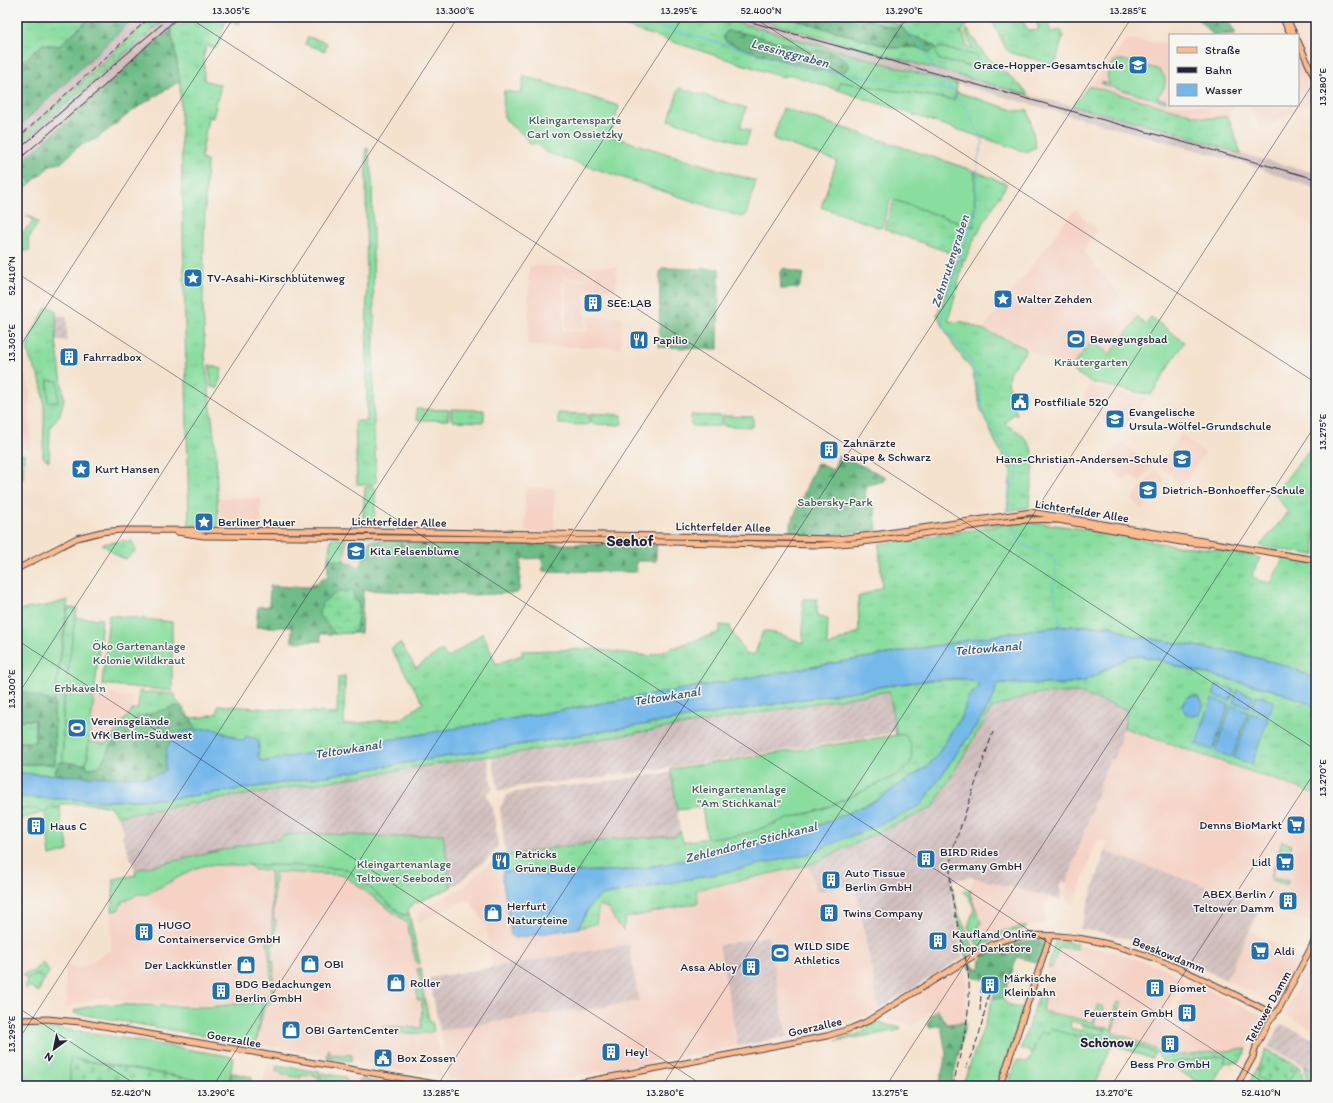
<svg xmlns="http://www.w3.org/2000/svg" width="1333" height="1103" font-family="Itim,sans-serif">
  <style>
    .built { fill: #f5d2c3 }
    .industrial { fill: url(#industrial-furrows) }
    .railway { fill: #d1bfbd }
    .grass { fill: url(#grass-tufts); stroke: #55806d; fill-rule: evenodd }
    .forest { fill: url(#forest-firs); stroke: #486f60 }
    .wetland { fill: url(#wetland-marsh); stroke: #55806d }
    .cemetery { fill: url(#cemetery-stones); stroke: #55806d }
    .garden { fill: #88dd9f; stroke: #55806d }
    .water { fill: #74b8ea; stroke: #4b6d92 }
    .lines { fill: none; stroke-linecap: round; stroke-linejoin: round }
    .stream { stroke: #74b8ea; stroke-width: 1 }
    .major-casing { stroke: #423f51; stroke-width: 7 }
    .major { stroke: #fbbb8d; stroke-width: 5 }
    .tram { stroke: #22223b; stroke-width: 1 }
    .rail { stroke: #22223b; stroke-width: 1; stroke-dasharray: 6 3; stroke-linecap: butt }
    .ticks { fill: none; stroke: #22223b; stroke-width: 1; stroke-opacity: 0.45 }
    .labels { text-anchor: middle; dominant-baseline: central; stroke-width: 3; stroke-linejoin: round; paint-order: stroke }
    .poi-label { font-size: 12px; fill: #22223b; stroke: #f6f6f2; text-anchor: start }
    .park-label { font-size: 12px; fill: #415a59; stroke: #f6f6f2 }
    .street-label { font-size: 12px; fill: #22223b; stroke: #f6f6f2 }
    .water-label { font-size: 13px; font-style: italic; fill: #3f5678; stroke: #f6f6f2 }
    .quarter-label { font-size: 14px; font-weight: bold; fill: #22223b; stroke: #f6f6f2 }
    .district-label { font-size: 16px; font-weight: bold; fill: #22223b; stroke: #f6f6f2 }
    .neatline { fill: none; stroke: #22223b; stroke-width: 1.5 }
    .ticks-label { font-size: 10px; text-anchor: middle; fill: #22223b }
  </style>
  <defs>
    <pattern id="industrial-furrows" width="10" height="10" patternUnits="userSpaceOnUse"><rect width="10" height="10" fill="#d1bfbd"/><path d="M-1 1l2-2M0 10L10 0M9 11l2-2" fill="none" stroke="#b3a4a3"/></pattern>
    <pattern id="grass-tufts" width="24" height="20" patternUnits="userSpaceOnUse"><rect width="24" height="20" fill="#88dd9f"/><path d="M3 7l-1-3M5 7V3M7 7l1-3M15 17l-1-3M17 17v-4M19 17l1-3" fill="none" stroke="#75bd8a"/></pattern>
    <pattern id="forest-firs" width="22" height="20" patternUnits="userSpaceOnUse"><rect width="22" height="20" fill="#6ebc86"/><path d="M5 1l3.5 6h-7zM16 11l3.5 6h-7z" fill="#5a986f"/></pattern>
    <pattern id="wetland-marsh" width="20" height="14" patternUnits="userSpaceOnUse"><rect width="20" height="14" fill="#88dd9f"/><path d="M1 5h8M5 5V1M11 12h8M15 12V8" fill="none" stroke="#75bd8a"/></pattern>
    <pattern id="cemetery-stones" width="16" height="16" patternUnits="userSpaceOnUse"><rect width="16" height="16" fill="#88dd9f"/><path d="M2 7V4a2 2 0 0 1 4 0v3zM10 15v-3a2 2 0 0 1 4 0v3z" fill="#75bd8a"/></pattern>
  </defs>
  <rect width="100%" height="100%" fill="#f6f6f2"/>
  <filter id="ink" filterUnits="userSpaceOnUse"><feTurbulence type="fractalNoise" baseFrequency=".025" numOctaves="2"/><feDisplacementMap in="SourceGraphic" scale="8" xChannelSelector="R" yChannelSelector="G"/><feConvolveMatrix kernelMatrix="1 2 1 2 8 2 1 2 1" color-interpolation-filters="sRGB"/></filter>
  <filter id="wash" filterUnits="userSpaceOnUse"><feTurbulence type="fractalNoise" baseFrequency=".012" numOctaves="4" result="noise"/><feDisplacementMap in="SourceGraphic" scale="16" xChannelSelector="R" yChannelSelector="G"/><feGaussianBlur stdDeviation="0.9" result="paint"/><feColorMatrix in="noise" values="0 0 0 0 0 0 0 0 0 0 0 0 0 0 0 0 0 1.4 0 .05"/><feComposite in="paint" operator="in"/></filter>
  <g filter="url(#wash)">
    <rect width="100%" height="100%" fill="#f5e2cd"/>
    <g class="built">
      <polygon points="1128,39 1170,44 1170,105 1236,105 1228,116 1213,118 1205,118 1089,86"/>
      <polygon points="1298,60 1316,91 1316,100 1261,129 1249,105 1298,105"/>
      <polygon points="1076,208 1082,217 1098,229 1095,235 1084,251 1138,318 1110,355 1092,341 1068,372 1010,339 983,329"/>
      <polygon points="529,266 586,267 585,278 563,278 563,331 587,331 587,316 622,317 621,348 528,346"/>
      <polygon points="587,266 617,267 616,289 585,289 585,329 566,329 566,281 586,280"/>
      <polygon points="17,362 25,375 30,390 30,448 17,447"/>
      <polygon points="1089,384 1102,388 1147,398 1119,434 1081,404"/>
      <polygon points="1181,435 1205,453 1182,484 1158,465"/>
      <polygon points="1120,441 1152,467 1140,482 1129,474 1124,480 1103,463"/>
      <polygon points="1155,470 1166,479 1142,510 1131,500"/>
      <polygon points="537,487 555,488 554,533 527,532 525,530 525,492 526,489"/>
      <polygon points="219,498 261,498 261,529 220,528"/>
      <polygon points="346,539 370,540 360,567 344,561"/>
      <polygon points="95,689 107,690 107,693 116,694 116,696 132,697 134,701 133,709 106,744 89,742"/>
      <polygon points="1124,728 1316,794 1316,922 1299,920 1262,901 1259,911 1238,897 1105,852 1108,843 1097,840 1074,905 1070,903 1065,895 1068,880 1109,759 1114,759"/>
      <polygon points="490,864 495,870 499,867 503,872 502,875 512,937 578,928 596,924 599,905 609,909 616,923 625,918 698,903 695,891 809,865 816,892 855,885 879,1009 862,1017 836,1027 787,1037 768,936 719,945 738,1046 528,1085 493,1086 449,1078 447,1075 446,1060 440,1031 506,1020 575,1010 578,1011 638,1001 628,944 492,967 486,926 469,899 417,923 418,915 423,908 461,888"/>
      <polygon points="207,865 290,865 347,869 403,915 409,914 441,1064 441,1074 438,1076 256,1044 264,1008 273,1000 268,999 199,1005 120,1001 106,997 73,1004 67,1010 65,965 81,968 111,950 112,914 114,911 118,910 123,901 132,898 137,894 147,894 196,868"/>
      <polygon points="974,877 1049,898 1045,913 1045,924 1030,926 1000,932 986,939 980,938 976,934 981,922 969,894"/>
      <polygon points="1250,930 1301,959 1277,1005 1226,980"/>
      <polygon points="1059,943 1084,946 1118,953 1160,967 1184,979 1166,1015 1163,1016 1152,1011 1150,1016 1189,1035 1191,1030 1174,1022 1172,1019 1190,981 1260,1015 1262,1019 1247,1049 1170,1056 1132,1039 1112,1032 1054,1017 1034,1009 1055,946"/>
      <polygon points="1316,944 1316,1032 1284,1013 1297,987 1295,985"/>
      <polygon points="964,966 967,985 966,1022 946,1024 937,1009 931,1010 912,1026 908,1023 888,1020 887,1014"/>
      <polygon points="266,1063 398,1086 262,1086"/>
    </g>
    <g class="industrial">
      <rect x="56" y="316" width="11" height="25"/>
      <polygon points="889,690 896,730 886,734 654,770 651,768 649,770 626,774 623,772 622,774 612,776 610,774 608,777 529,785 500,790 498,789 492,757 680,725"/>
      <polygon points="1077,692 1127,710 1124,728 1113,760 1109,759 1067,883 1062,881 1059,887 1061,891 1060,900 972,877 949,881 962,958 879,1009 855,885 816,892 809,865 933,807 992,708 1033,694"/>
      <polygon points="487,756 492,789 487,793 488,799 493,808 498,844 497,848 493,854 458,883 451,887 443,835 399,837 324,834 283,835 279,839 252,843 135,870 122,836 124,834 118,816 175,806"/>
      <polygon points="671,771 680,830 677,836 614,839 507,856 503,872 499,867 495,870 490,864 505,852 500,808 506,796 512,793 538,788 592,784 630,778 632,779 635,777 663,773 665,774"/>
      <polygon points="1105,852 1238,897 1259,911 1226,980 1176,956 1140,942 1109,934 1080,929"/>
      <polygon points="768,936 787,1037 738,1046 719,945"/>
      <polygon points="629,944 639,1001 578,1011 575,1010 506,1020 440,1031 429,978"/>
      <polygon points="1281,1024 1316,1040 1316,1071 1268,1047 1280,1025"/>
    </g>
    <g class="railway">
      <polygon points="135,17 153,17 17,142 17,129"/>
      <polygon points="168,17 191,17 183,24 178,19 171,29 17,166 17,146 126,52"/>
      <polygon points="718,17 749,17 1029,95 1171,130 1241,154 1316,173 1316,189 1247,164 957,84"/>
    </g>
    <g class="grass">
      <polygon points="17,17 91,17 59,46 43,44 17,67"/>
      <polygon points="153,17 168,17 126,52 17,146 17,142"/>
      <polygon points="192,17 241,17 239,24 226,20 217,48 209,46 206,47 203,59 204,60 204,80 221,85 213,118 208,117 201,159 207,161 204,234 203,305 205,356 216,454 218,526 189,526 180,81 171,29 176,21 181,26"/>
      <polygon points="596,17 718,17 957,84 955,100 840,82 838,90 792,75 782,77"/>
      <path d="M749 17H787L892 48 916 47 930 53 936 47C928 41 919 37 909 36 905 31 900 28 893 28L861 17H876L901 25 904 24 900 17H967L968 23 963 31H960V33H963L968 48 972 49 966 33 967 29 985 55 1023 88 1029 95ZM938 47 975 55 950 62 940 60Z"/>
      <polygon points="1012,17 1019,17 1021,22 1023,21 1028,31 1039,30 1036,20 1046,18 1051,32 1061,30 1063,36 1055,65 1012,53 1006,49 993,23"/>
      <polygon points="308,37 327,43 325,51 305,44"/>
      <polygon points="1089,86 1205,118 1213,118 1228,116 1241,154 1171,130 1072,106"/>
      <polygon points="366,148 368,149 372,175 374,325 373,395 376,482 373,485 357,484 355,421 367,421"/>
      <path d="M975 171 1007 184 975 237 965 260 962 259 963 262 956 293 948 321 964 322 1008 340 1025 348 1026 351 1013 367 1011 369 1009 373 1008 382 1017 415 1013 413 1005 424C1010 427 1016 430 1021 434 1044 455 1029 481 1029 507L1007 511 1011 471 995 441 981 410 972 370 953 345 937 315 947 291 956 260 960 259 956 255 884 229 894 200 973 227Z"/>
      <path d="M49 307 56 310V340L64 399 60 414 50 427 49 461 43 457C43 432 47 404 40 380 36 368 26 358 28 345 29 336 41 318 45 309Z"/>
      <polygon points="209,365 222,369 218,388 211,387"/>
      <polygon points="416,409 449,410 448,420 417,420"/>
      <polygon points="451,409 484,410 484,420 483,422 453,421 451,419"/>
      <polygon points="558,413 589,414 589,423 587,425 559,424 558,423"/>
      <polygon points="591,413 622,415 622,424 620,425 593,424 591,422"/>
      <polygon points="691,415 721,416 721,425 720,426 693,426 691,424"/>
      <polygon points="723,416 753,417 753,425 752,427 725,426 723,425"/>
      <polygon points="1316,441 1315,555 1260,546 1288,512 1275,493"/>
      <polygon points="365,487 374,487 376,489 374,526 372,529 362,529"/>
      <polygon points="1025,515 1032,515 1058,519 949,528 948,527"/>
      <path d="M1024 522C1074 525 1123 537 1172 545 1202 549 1232 549 1260 558L1252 575 1259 581 1271 583 1283 558 1316 563V679L1287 666 1238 653 1133 636 1111 626H1061L1003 634 266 761H261L258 757 259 747 211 728 197 730 190 718 185 716 116 736 99 767 87 768 86 764 89 742 106 744 133 709H138L139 692 140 691 147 693 149 692 175 694 176 701 183 707 190 718 204 717 217 713 218 705 337 714 338 677 345 676 344 725 403 718 423 703 391 649 400 643 416 668 442 650 448 658 483 633 496 664 522 655V651L593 649 649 656 720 632V625L731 626 730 629 747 655 755 654 763 631 779 634 803 643V599H817V617L828 618 827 646H830L840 640 859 632 858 597 882 587 879 544Z"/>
      <polygon points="330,533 515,535 516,537 332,536 329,534"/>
      <polygon points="662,538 780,540 781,541 778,542 662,540"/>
      <polygon points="331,539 346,539 344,561 328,559"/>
      <polygon points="122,541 132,541 134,545 135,551 126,559 118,556 102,544"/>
      <polygon points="68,608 77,608 63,706 63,762 59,763 54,775 17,773 17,764 55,764 54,702"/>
      <polygon points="1130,656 1141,656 1157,659 1182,668 1270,689 1301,700 1316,708 1316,794 1124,728 1127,710 1077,692 1033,694 992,708 933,807 809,865 696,890 698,903 625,918 623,930 616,923 609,909 599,905 596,924 578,928 591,904 600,896 716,874 921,805 984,714 995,694 996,686 1000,683 1061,684 1085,681"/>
      <path d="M972 679 978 683C979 689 977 691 972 693L962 715 954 727 945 743 935 758 928 766 875 801 811 829 753 847 633 870 570 872H503L506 856 520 853 614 839 677 836 680 830 683 842 707 838 734 836 752 832 783 820 823 809 900 774 905 734 896 735 889 691 492 757 487 756 175 806 118 816 110 807 95 804H61L60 808H52L43 813 39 809H17V797L105 801 140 800 174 798 256 787 885 686 934 680Z"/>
      <rect x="17" y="720" width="18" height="22"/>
      <polygon points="1282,841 1292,845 1291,848 1288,847 1287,851 1281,849 1272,876 1288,881 1287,885 1270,879"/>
      <polygon points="249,865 290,865 347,869 376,892 400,913 403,915 409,914 420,963 418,964 416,962 407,923 344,875 275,872 273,918 270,872 267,870 254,870"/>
      <polygon points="950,880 958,912 973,947 972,952 966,956"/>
      <polygon points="971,889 970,894 981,922 976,934 980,938 986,939 1000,932 1026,926 1026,928 1004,934 981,947 978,946 968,927 974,909 969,897 962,891"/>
      <polygon points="272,919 276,919 275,944 272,944 271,961 274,961 273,1000 264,1008 256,1044 255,1044 262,1004 261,1003 254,1002 268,1000 267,995 272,995 270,963 267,942 273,941"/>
      <path d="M1019 939V941L982 956V954C994 947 1005 942 1019 939Z"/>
      <polygon points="1055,941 1070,942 1070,944 1078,944 1077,949 1059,947 1052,968 1048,967"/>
      <polygon points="42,962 49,972 45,979 37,974 26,979 25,977 24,977 23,975 35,970"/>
      <path d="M421 968 424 987 422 988 429 1021H432L434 1031C425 1035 391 1034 382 1029V1026L421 1028 422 1000H417V983L421 982 417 969Z"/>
      <polygon points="37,975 44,980 38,992 31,987 29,987 27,989 24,987 27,983 26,980"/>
      <path d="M1040 992 1045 993 1042 1011 1093 1022 1097 1005 1104 1007V1011L1098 1010 1094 1025 1112 1029 1117 1002 1122 1003 1112 1032 1132 1039 1170 1056 1247 1049 1239 1063 1238 1062 1224 1063 1226 1056 1172 1062 1170 1066 1163 1063 1157 1052 1155 1053 1112 1035 1101 1041 1089 1036 1088 1038 1078 1034 1077 1037 1063 1034 1048 1035 1041 1032 1032 1053 1021 1048ZM1071 1021 1106 1030 1097 1035 1070 1028Z"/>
      <polygon points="993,998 1003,998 1007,1004 1023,1009 997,1086 962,1086 987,1018"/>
      <polygon points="879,1021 889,1026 901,1027 899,1030 836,1041 841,1038 855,1035"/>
      <polygon points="328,1049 330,1050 330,1054 352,1055 352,1059 351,1061 327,1057"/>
      <polygon points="277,1065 320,1072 319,1078 313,1076 313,1075 309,1074 308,1076 301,1075 301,1078 281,1074 281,1072 276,1072"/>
      <polygon points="1298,1066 1301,1068 1304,1086 1285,1086"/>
      <polygon points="1256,1070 1259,1072 1257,1077 1275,1086 1247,1086"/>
      <polygon points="232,1073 252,1077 251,1086 229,1086"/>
      <polygon points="322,1073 345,1077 346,1080 346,1085 320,1081"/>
      <polygon points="360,1079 398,1086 359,1085"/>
    </g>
    <g class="forest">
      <polygon points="91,17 135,17 22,124 17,120 17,67 43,44 59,46"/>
      <path d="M787 17H861L893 28 901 26 909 36C919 37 928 41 936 48L930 53 916 47 892 48Z"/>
      <polygon points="1196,17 1226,17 1236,34 1213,35"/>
      <polygon points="171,29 180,81 135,109 96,139 79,146 61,163 51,165 31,183 17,166"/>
      <path d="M727 31 740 32 813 51C828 49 841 53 849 66L844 72 824 71 809 68 757 53 726 42 723 36Z"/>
      <polygon points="663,268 719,269 718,349 659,347 660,271"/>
      <polygon points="784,268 804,274 799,288 781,289 780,272"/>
      <polygon points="839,455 886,477 884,481 865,486 866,504 874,504 877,530 820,536 790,535 790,525 817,463 833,470"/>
      <polygon points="370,540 520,544 656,544 656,561 636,561 636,572 543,571 542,558 521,559 519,590 517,593 471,595 363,590 361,633 349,633 356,630 359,605 355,601 329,626 335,634 320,634 321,641 292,642 292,627 256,627 258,607 269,606 270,586 309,587 328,576 328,559 344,561 360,567"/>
      <polygon points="17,690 54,702 55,764 17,764 17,742 35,742 35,720 17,720"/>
      <polygon points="177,706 180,707 187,717 190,718 197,730 180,732 167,748 165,771 164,772 149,777 101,778 54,775 59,763 63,762 86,764 87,768 99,767 116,736 138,717"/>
      <polygon points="1038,940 1043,940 1045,944 1039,963 1017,957 1003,998 993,998 995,991 992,990 995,981 984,978 983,980 974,977 973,969 969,969 968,964 970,963 974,967 980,969 981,958 1017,944 1026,941"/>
      <polygon points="937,1009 946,1024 966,1022 951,1086 939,1086 946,1054 941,1025 929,1027 928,1023 930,1020 931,1015"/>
    </g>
    <polygon class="wetland" points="352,590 355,601 359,605 356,631 349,633 335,634 319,615 322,603 336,593"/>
    <g class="cemetery">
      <polygon points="1266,1050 1298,1066 1285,1086 1275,1086 1257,1077 1259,1072 1256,1070"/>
      <polygon points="69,1058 229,1085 228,1086 68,1086 70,1080"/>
    </g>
    <g class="garden">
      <polygon points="938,47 975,55 980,66 974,67 940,60 935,53"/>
      <path d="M1117 60H1123L1157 69C1169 76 1167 89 1156 97L1166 100 1165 102 1101 84 1102 82 1110 84C1105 75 1107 66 1117 60Z"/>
      <path d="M524 76 619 106 610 136 756 181 746 215 741 217 551 154 547 153 536 143 530 144C525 131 508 128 504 116 502 109 504 99 504 91L521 93Z"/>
      <polygon points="840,82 954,100 957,92 1016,111 1028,110 1036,147 1026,152 838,90"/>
      <polygon points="679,88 746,108 740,127 750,131 746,144 669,120"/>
      <polygon points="783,108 975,171 974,227 891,199 881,228 821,207 837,161 773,139"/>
      <polygon points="24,175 31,183 17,195 17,181"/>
      <polygon points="27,215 38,222 38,223 28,239 30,250 17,253 17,251 18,252 24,250 21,238 17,238 17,237 20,236 22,232 24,233 27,227 29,228 33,220 29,217 27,217"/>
      <polygon points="1151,317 1184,342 1151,395 1093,383 1071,370 1071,368 1092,341 1110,354 1138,318 1145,325"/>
      <polygon points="48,380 58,381 58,402 48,402"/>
      <polygon points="17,454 24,454 23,479 17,479"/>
      <polygon points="68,600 54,702 17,690 17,610 46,606"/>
      <polygon points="109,615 172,622 172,691 102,684"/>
      <polygon points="75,618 102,619 95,689 86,764 63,762 63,706"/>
      <polygon points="904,734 911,745 912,756 910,764 897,775 823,809 783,820 752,832 734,836 707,838 702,807 677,810 671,769"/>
      <polygon points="52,808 60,808 61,826 66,833 68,851 50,856 45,812"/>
      <polygon points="17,809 39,809 41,813 17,820"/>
      <polygon points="303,834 324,834 399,837 443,834 451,887 433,896 414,903 408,910 409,914 403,915 347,869 290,865 207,865 196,868 147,894 137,894 132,898 123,901 118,910 112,911 114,879 136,875 135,870 252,843 279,839 283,835"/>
      <polygon points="254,1002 261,1003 262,1004 255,1044 74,1013 75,1010 102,1004 208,1007"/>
      <polygon points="1082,1024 1106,1030 1104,1033 1097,1035 1081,1031"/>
      <polygon points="17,1028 52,1028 87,1032 233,1057 229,1085 70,1058 70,1080 68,1086 17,1086"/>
      <polygon points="1050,1028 1077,1037 1078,1034 1087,1038 1088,1036 1101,1041 1103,1038 1112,1035 1155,1053 1152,1059 1112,1044 1095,1086 1008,1086 1017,1060 1028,1063 1041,1032 1048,1035"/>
      <polygon points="1227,1056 1212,1086 1206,1086 1170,1066 1172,1062"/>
      <polygon points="1305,1065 1316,1071 1316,1086 1308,1086 1308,1085 1310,1086 1311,1084 1307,1082"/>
    </g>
    <g class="water">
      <path d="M1061 626H1111L1133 636 1238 653 1287 666 1316 679V708L1301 700 1270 689 1182 668 1157 659 1141 656H1130L1085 681 1061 684 1000 683 996 686 995 694 984 714 921 805 892 819 807 854 716 874 600 896 591 904 578 928 514 938 511 935 502 875 503 872H570L633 870 753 847 811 829 875 801 928 766 935 758 945 743 954 727 960 719 965 708 967 698 978 688V683C966 673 902 684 885 686L256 787 174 798 140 800 105 801 17 797V773L125 778 149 777 164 772 165 771 167 748 174 736 180 732 211 728 244 741 246 736 259 740 258 757 261 761H266L1003 634Z"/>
      <polygon points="1217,684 1234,690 1230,701 1213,695"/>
      <polygon points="1237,690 1253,696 1249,707 1233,702"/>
      <polygon points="1256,695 1274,701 1269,715 1252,708"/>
      <circle cx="1193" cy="706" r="10"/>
      <polygon points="1212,699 1229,705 1213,750 1196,744"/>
      <polygon points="1231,706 1248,712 1232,757 1215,751"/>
      <polygon points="1250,713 1268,719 1252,764 1234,758"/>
    </g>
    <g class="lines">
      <g class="stream">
        <polyline points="627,17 817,71 896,81 951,91"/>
        <polyline points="901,17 936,70"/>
        <polyline points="942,318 950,297 960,259 971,230 976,212 978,158 983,142 969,113 943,79"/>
        <polyline points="942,322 943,327 962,349 972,362 975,370 985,420 992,431 1015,462 1018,471 1016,478 1010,488 1008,497 1008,511"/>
        <polyline points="1012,525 1020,542 1032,549 1048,553 1055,560 1056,573 1053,589 1056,604"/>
        <polyline points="1058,612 1061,627"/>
        <polyline points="1215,698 1268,716"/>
        <polyline points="1200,713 1201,719 1193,743 1194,746 1226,757"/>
      </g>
    </g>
  </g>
  <g filter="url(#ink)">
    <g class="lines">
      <g class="major-casing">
        <g id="major">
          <polyline points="1282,17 1291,35"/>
          <polyline points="1286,17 1295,35"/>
          <polyline points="1298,41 1316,81"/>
          <path d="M177 532 204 536 522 539 818 545C866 544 913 535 960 528 993 523 1025 518 1058 520L1181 542 1207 544"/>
          <polyline points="17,569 77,538 101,532 122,530 377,531 837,539 880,534 1031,512 1316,560"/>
          <polyline points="17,1020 47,1019 80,1022 447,1086"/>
          <path d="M563 1086 827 1036 852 1028 866 1022 993 944C1014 935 1036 934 1059 936 1138 942 1204 980 1274 1014"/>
          <polyline points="1000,1086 1050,936"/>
          <polyline points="1237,1086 1253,1057 1256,1046 1267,1025 1280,1007 1316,938"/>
        </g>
      </g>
      <use href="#major" class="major"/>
      <g class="tram">
        <polyline points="733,17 1316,179"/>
        <polyline points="17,151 124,56 162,24"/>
        <polyline points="17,161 104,86 178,17"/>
      </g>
      <g class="rail">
        <polyline points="17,139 150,17"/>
        <polyline points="980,1011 982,979"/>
        <polyline points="966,1068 979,1035 990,989"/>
        <path d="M953 1086C961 1049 973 1010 968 972 962 933 943 887 953 849L993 732"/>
      </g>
    </g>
  </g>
  <path class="ticks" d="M188 17 1316 750M753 17 1316 383M17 273 1269 1086M17 351 234 17M17 640 704 1086M17 696 458 17M17 1007 138 1086M17 1042 683 17M213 1086 907 17M437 1086 1132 17M662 1086 1316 79M886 1086 1316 424M1111 1086 1316 770"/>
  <defs>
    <g id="school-square" transform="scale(1)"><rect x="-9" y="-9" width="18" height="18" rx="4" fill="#1f6fb2" stroke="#f6f6f2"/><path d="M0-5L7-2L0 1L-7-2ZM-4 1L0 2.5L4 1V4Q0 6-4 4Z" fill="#fff"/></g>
    <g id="sight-square" transform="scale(1)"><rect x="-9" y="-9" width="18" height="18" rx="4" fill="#1f6fb2" stroke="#f6f6f2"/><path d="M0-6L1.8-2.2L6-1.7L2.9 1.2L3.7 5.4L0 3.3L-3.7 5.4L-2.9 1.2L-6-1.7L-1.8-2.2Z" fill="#fff"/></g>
    <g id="building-square" transform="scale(1)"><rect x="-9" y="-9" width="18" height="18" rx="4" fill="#1f6fb2" stroke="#f6f6f2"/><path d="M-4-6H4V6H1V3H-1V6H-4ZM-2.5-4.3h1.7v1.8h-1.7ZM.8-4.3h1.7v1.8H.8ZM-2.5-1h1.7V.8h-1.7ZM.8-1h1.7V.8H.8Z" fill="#fff"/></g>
    <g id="stadium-square" transform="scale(1)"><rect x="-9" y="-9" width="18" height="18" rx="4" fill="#1f6fb2" stroke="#f6f6f2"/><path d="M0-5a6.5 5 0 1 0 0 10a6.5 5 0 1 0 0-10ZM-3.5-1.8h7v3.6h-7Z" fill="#fff"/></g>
    <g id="restaurant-square" transform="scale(1)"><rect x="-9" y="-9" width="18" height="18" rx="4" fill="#1f6fb2" stroke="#f6f6f2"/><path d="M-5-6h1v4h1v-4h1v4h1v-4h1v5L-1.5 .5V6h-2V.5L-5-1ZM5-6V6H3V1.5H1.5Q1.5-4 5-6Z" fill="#fff"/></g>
    <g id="civic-square" transform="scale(1)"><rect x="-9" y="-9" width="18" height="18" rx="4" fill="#1f6fb2" stroke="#f6f6f2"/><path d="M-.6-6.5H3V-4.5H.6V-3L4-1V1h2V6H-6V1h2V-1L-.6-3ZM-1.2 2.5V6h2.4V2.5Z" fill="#fff"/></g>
    <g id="supermarket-square" transform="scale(1)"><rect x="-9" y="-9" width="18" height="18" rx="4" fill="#1f6fb2" stroke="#f6f6f2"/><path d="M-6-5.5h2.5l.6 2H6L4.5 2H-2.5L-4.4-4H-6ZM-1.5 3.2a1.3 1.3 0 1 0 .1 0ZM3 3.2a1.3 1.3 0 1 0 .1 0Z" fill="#fff"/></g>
    <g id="shop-square" transform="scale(1)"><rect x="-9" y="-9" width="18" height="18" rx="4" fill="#1f6fb2" stroke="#f6f6f2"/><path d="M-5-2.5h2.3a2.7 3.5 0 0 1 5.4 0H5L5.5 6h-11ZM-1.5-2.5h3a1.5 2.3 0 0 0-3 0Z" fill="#fff"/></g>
  </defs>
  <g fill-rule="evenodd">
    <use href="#school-square" x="1138" y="65"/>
    <use href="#sight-square" x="193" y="278"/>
    <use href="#sight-square" x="1003" y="299"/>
    <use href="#building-square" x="593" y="303"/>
    <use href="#stadium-square" x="1076" y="339"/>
    <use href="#restaurant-square" x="639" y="340"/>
    <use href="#building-square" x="69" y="357"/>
    <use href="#civic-square" x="1020" y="402"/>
    <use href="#school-square" x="1115" y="419"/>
    <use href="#building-square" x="829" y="450"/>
    <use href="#school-square" x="1182" y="459"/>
    <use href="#sight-square" x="81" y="469"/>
    <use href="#school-square" x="1148" y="490"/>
    <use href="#sight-square" x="204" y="522"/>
    <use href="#school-square" x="356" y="551"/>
    <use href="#stadium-square" x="77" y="728"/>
    <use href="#supermarket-square" x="1296" y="825"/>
    <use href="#building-square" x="36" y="826"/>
    <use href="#building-square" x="926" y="859"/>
    <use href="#restaurant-square" x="501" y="861"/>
    <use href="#supermarket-square" x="1285" y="862"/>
    <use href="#building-square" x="831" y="880"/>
    <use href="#building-square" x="1288" y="901"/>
    <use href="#shop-square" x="493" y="913"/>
    <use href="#building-square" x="829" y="913"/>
    <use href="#building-square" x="144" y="932"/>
    <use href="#building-square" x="938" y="941"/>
    <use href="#supermarket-square" x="1260" y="951"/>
    <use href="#stadium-square" x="780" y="953"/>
    <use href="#shop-square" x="310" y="964"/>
    <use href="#shop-square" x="246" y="965"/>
    <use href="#building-square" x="751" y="967"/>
    <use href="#shop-square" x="396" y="983"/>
    <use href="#building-square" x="990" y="985"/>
    <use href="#building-square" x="1155" y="988"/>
    <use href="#building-square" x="221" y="991"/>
    <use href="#building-square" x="1187" y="1013"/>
    <use href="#shop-square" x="291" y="1030"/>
    <use href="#building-square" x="1170" y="1044"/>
    <use href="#building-square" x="611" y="1052"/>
    <use href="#civic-square" x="383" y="1058"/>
  </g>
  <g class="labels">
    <g class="poi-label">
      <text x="1124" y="65" text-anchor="end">Grace-Hopper-Gesamtschule</text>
      <text x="207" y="278">TV-Asahi-Kirschblütenweg</text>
      <text x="1017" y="299">Walter Zehden</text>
      <text x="607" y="303">SEE:LAB</text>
      <text x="1090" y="339">Bewegungsbad</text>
      <text x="653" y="340">Papilio</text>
      <text x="83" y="357">Fahrradbox</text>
      <text x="1034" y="402">Postfiliale 520</text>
      <text x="1129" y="412">Evangelische<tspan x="1129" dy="14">Ursula-Wölfel-Grundschule</tspan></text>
      <text x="843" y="443">Zahnärzte<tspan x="843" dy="14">Saupe &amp; Schwarz</tspan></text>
      <text x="1168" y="459" text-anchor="end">Hans-Christian-Andersen-Schule</text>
      <text x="95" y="469">Kurt Hansen</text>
      <text x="1162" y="490">Dietrich-Bonhoeffer-Schule</text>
      <text x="218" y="522">Berliner Mauer</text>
      <text x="370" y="551">Kita Felsenblume</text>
      <text x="91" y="721">Vereinsgelände<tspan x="91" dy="14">VfK Berlin-Südwest</tspan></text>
      <text x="1282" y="825" text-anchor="end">Denns BioMarkt</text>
      <text x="50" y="826">Haus C</text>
      <text x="940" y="852">BIRD Rides<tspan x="940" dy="14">Germany GmbH</tspan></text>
      <text x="515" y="854">Patricks<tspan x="515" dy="14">Grüne Bude</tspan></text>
      <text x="1271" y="862" text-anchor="end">Lidl</text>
      <text x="845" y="873">Auto Tissue<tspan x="845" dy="14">Berlin GmbH</tspan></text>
      <text x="1274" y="894" text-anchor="end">ABEX Berlin /<tspan x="1274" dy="14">Teltower Damm</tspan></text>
      <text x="507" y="906">Herfurt<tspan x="507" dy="14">Natursteine</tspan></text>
      <text x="843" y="913">Twins Company</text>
      <text x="158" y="925">HUGO<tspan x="158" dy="14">Containerservice GmbH</tspan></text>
      <text x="952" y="934">Kaufland Online<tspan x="952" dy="14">Shop Darkstore</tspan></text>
      <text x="794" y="946">WILD SIDE<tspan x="794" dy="14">Athletics</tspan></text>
      <text x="1274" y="951">Aldi</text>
      <text x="324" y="964">OBI</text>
      <text x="232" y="965" text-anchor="end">Der Lackkünstler</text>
      <text x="737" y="967" text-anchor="end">Assa Abloy</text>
      <text x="1004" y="978">Märkische<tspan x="1004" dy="14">Kleinbahn</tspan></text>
      <text x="410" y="983">Roller</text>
      <text x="235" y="984">BDG Bedachungen<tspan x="235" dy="14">Berlin GmbH</tspan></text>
      <text x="1169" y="988">Biomet</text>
      <text x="1173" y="1013" text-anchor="end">Feuerstein GmbH</text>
      <text x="305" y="1030">OBI GartenCenter</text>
      <text x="625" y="1052">Heyl</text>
      <text x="397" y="1058">Box Zossen</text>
      <text x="1170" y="1064" text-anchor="middle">Bess Pro GmbH</text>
    </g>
    <g class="park-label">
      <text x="575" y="120">Kleingartensparte<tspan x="575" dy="14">Carl von Ossietzky</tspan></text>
      <text x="1091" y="362">Kräutergarten</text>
      <text x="835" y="502">Sabersky-Park</text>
      <text x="139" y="646">Öko Gartenanlage<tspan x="139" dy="14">Kolonie Wildkraut</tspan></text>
      <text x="80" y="688">Erbkaveln</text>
      <text x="739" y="789">Kleingartenanlage<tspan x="739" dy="14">"Am Stichkanal"</tspan></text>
      <text x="404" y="864">Kleingartenanlage<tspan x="404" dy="14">Teltower Seeboden</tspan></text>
    </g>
    <g class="street-label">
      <text transform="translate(1082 511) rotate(9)">Lichterfelder Allee</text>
      <text transform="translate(399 522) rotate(1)">Lichterfelder Allee</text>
      <text transform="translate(723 527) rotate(1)">Lichterfelder Allee</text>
      <text transform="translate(1169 955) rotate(22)">Beeskowdamm</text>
      <text transform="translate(1268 1007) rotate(-61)">Teltower Damm</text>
      <text transform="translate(815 1027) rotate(-13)">Goerzallee</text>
      <text transform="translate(234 1039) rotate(10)">Goerzallee</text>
    </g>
    <g class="water-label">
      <text transform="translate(790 53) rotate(15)">Lessinggraben</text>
      <text transform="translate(950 261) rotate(-72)">Zehnrutengraben</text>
      <text transform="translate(988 648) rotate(-5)">Teltowkanal</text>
      <text transform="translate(667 696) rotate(-9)">Teltowkanal</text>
      <text transform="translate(348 749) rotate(-9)">Teltowkanal</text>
      <text transform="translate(751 842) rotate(-14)">Zehlendorfer Stichkanal</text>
    </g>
    <g class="quarter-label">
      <text x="1107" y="1042">Schönow</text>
    </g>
    <g class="district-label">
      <text x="630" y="540">Seehof</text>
    </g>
  </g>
  <rect width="1333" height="1103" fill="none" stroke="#f6f6f2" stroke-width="44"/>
  <rect x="1169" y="34" width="130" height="72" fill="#f6f6f2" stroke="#a1a1a9"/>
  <rect x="1177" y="47" width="20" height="6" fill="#fbbb8d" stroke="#a1a1a9"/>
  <text x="1205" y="54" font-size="12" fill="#22223b">Straße</text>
  <rect x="1177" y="67" width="20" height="6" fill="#22223b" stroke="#a1a1a9"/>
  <text x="1205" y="74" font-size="12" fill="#22223b">Bahn</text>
  <rect x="1177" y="84" width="20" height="12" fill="#74b8ea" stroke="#a1a1a9"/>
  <text x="1205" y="94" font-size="12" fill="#22223b">Wasser</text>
  <g transform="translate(54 1049) rotate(213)" stroke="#f6f6f2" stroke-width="3" paint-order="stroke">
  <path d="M0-3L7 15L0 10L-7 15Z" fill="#22223b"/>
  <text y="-6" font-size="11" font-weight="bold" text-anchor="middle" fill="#22223b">N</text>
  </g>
  <rect x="22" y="22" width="1289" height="1059" class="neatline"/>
  <g class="ticks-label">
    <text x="231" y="14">13.305°E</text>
    <text x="455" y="14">13.300°E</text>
    <text x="679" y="14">13.295°E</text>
    <text x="761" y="14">52.400°N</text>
    <text x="904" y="14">13.290°E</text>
    <text x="1128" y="14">13.285°E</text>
    <text transform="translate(1322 87) rotate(-90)" y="4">13.280°E</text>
    <text transform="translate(11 276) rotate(-90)" y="4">52.410°N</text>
    <text transform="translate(11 343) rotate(-90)" y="4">13.305°E</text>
    <text transform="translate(1322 432) rotate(-90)" y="4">13.275°E</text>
    <text transform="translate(11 689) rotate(-90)" y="4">13.300°E</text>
    <text transform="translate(1322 778) rotate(-90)" y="4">13.270°E</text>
    <text transform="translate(11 1034) rotate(-90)" y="4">13.295°E</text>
    <text x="131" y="1096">52.420°N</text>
    <text x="216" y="1096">13.290°E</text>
    <text x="441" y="1096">13.285°E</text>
    <text x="665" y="1096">13.280°E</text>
    <text x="890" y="1096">13.275°E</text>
    <text x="1114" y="1096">13.270°E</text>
    <text x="1261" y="1096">52.410°N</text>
  </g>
</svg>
